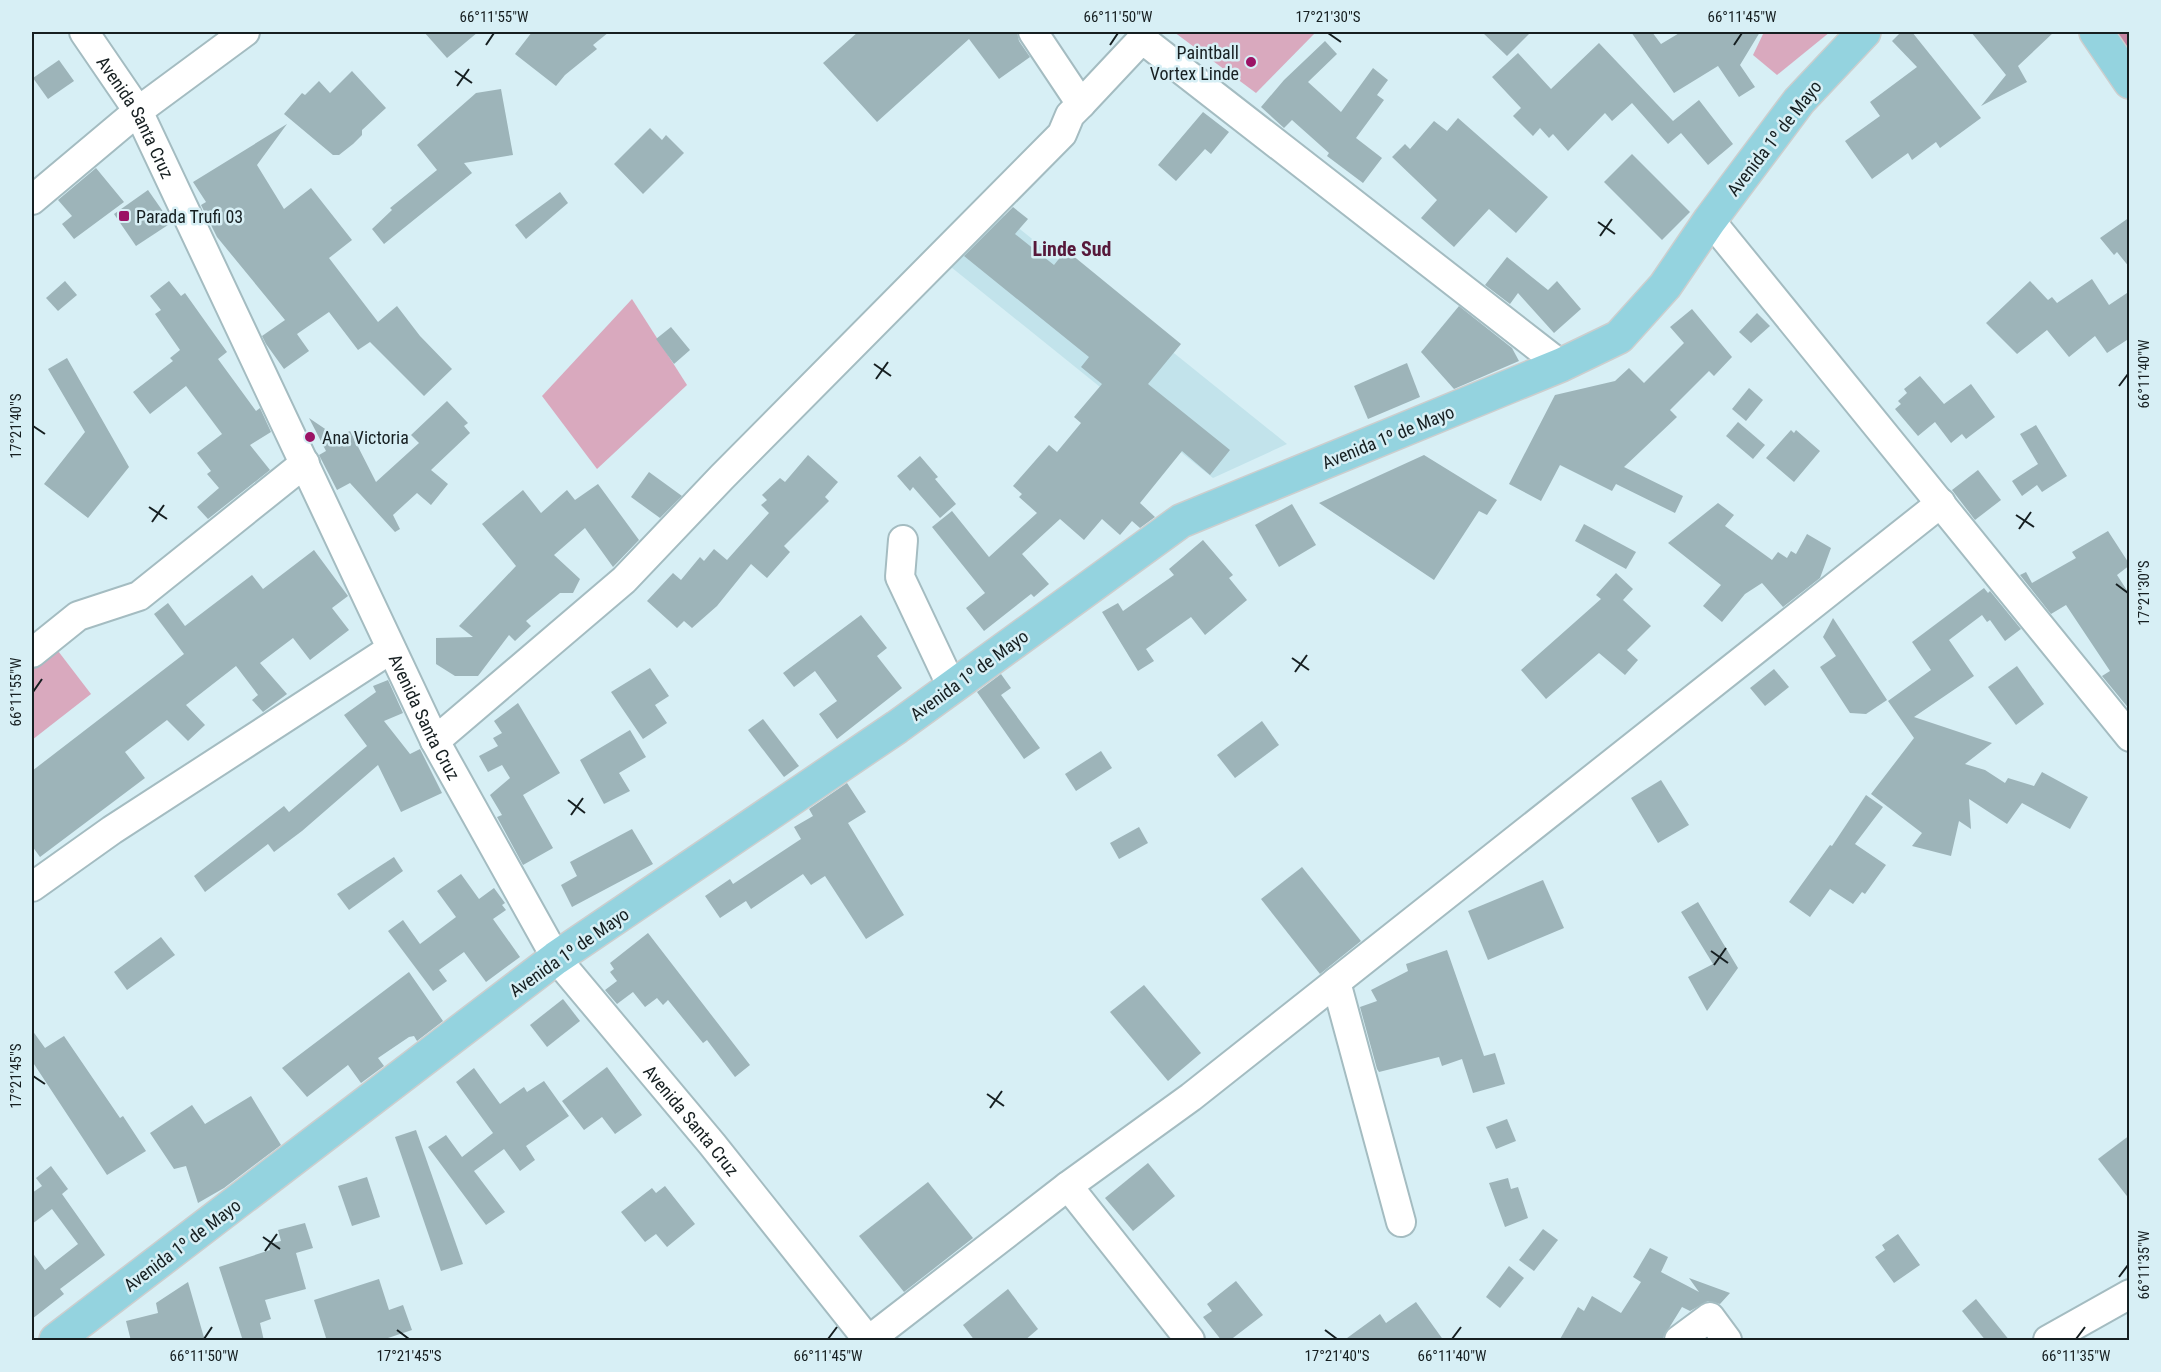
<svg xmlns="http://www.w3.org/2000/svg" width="2161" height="1372" font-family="'Roboto Condensed',sans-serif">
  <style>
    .built { fill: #c2e3eb }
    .green { fill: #d9a9be }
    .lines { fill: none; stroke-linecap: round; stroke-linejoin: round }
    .canal { stroke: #c585a2; stroke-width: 24 }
    .building { fill: #9db4b9 }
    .minor-casing { stroke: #a4bcc1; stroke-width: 32 }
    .major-casing { stroke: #cccece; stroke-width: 36 }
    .minor { stroke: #fff; stroke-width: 28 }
    .major { stroke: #94d3df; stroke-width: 33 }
    .ticks { fill: none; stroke: #161f21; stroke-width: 2 }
    .poi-dot { fill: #9b1365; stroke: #d7eff5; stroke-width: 2 }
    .labels { text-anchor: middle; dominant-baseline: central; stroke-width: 5; stroke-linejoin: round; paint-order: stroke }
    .poi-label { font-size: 18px; fill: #161f21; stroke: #d7eff5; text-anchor: start }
    .street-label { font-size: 18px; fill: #161f21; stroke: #d7eff5 }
    .neighbourhood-label { font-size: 20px; font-weight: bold; fill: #56183a; stroke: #d7eff5 }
    .neatline { fill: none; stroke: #161f21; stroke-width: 2 }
    .ticks-label { font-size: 15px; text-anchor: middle; fill: #161f21 }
  </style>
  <rect width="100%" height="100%" fill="#d7eff5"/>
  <polygon class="built" points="1000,213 1287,444 1213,478 946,263"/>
  <g class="green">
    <polygon points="1174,32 1316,32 1256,93"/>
    <polygon points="1764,32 1830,32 1777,75 1753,55"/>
    <polygon points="632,299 687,385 597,469 542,396"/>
    <polygon points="55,647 91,694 32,740 32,665"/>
  </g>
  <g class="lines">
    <polyline class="canal" points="2124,32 2130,38"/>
  </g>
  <g class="building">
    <polygon points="424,32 478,32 447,58"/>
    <polygon points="532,32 609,32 593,45 597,49 565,75 556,86 515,54"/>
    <polygon points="858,32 1017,32 1019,41 1030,57 999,79 969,39 877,122 823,63"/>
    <polygon points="1482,32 1531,32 1507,56"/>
    <polygon points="1631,32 1652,32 1661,44 1681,32 1760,32 1740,65 1755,87 1739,97 1718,66 1674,93"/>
    <polygon points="1901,32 1912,32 1981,118 1940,148 1936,142 1912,160 1908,153 1872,179 1845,141 1880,116 1870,102 1917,67 1892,41"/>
    <polygon points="1971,32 2054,32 2018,66 2027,82 1981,106 2006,75"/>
    <polygon points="1325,41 1337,54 1308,82 1341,112 1373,68 1388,80 1377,95 1384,100 1356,138 1382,158 1363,183 1327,156 1329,153 1292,120 1284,128 1261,107 1284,80"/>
    <polygon points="1599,43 1673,121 1699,100 1733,144 1708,165 1681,133 1668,144 1632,103 1612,121 1605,113 1568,151 1553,134 1549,138 1540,128 1533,136 1513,116 1521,108 1492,77 1518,53 1551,89"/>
    <polygon points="59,60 74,81 48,99 33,78"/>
    <polygon points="352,71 386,108 362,130 362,135 353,144 339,155 333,155 284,114 302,93 305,95 319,81 330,93"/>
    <polygon points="501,89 513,155 464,163 472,173 384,244 372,229 392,210 390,208 437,170 417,145 476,93"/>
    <polygon points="1203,112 1229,132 1211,154 1205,149 1176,181 1158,165"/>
    <polygon points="1458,118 1548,197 1516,233 1489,209 1454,247 1421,218 1437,200 1392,157 1405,144 1410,149 1434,121 1447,131"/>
    <polygon points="287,124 257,165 284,209 311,188 352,240 329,258 378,322 397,306 420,336 452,369 424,396 370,342 358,350 329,312 297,334 309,351 284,369 266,344 262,336 285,320 217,237 201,205 206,202 193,182"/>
    <polygon points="650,128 662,140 666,135 684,153 643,194 614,164"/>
    <polygon points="1632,154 1690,212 1662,240 1604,182"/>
    <polygon points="96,168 124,202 74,239 62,224 72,216 58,200"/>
    <polygon points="148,190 171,223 136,246 114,214"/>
    <polygon points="560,192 568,203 526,239 515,225"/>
    <polygon points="1013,207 1028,219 1015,234 1054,265 1066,250 1181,344 1148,384 1230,450 1210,475 1182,451 1140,503 1155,517 1140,528 1132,521 1120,535 1102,519 1084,540 1060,519 1022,554 1049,584 1034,597 1031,594 984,631 966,608 985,593 932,527 952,511 989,557 1037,513 1019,497 1022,494 1013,486 1049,445 1057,452 1081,423 1074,417 1102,384 1081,367 1089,357 964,256"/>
    <polygon points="2130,217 2130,268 2117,252 2114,255 2100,238"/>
    <polygon points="1507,257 1548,290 1557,281 1581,309 1554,333 1518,293 1510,304 1485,285"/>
    <polygon points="2092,279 2109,305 2130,291 2130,338 2107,353 2095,336 2069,357 2047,330 2017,354 1986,323 2030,281 2048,300 2052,297 2057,303"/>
    <polygon points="65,281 77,295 58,311 46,298"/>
    <polygon points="169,281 181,296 185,293 227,352 218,359 256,411 260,408 271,432 250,445 270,470 208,519 197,507 219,488 207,474 211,471 197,453 222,434 186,386 150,414 133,392 173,361 170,358 180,350 155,314 161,310 150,296"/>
    <polygon points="1459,306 1512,348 1519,361 1454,389 1421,352"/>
    <polygon points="1692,309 1732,357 1714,376 1709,371 1670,410 1677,417 1624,467 1683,496 1675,513 1616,484 1612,491 1560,465 1541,501 1509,484 1555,395 1615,381 1629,368 1644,383 1684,343 1670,327"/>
    <polygon points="1757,313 1770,326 1751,343 1739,332"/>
    <polygon points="671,327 690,350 674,364 656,339"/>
    <polygon points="67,358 129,467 88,518 44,484 85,432 48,369"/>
    <polygon points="1407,363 1420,397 1368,419 1354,386"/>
    <polygon points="1920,376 1944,404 1971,384 1995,417 1966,439 1962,434 1951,443 1935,422 1918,436 1895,409 1901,404 1898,401 1907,393 1904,389"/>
    <polygon points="1749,388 1763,400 1746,421 1732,409"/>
    <polygon points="447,401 468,423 464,426 470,433 431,470 448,484 431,505 417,493 393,515 400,529 395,532 350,483 337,490 319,455 326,451 309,418 337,437 350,431 376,482 419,443 411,435"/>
    <polygon points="1738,422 1765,445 1753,459 1726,436"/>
    <polygon points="2036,425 2067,476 2042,492 2037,485 2022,496 2012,481 2038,464 2020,434"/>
    <polygon points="1791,430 1794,433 1796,430 1820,451 1794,482 1766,458"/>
    <polygon points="808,455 838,482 825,497 829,501 784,546 790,552 767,578 751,564 717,606 692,628 684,621 677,628 647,601 673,573 681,580 700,557 704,561 714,549 727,560 769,513 761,505 767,500 762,495 780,478 785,482"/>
    <polygon points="1424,455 1497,500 1487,515 1479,511 1434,580 1319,503"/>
    <polygon points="920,456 938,477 935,479 956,504 940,518 913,487 910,491 897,476"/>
    <polygon points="1978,470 2001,500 1975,520 1952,490"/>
    <polygon points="649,472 682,496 660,518 631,497"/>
    <polygon points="598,484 639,540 613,567 585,528 554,555 580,579 573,593 560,593 526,621 531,626 515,641 509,635 478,676 455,676 436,664 436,638 473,637 459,626 516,566 482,524 523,490 541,513 567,490 575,500"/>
    <polygon points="1718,503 1734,515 1725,526 1772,560 1778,552 1787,558 1791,551 1796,554 1807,534 1831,548 1820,578 1783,607 1762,583 1745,594 1722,622 1703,606 1721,585 1668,543"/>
    <polygon points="1292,504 1316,545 1279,567 1255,525"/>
    <polygon points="1584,524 1636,552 1626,569 1575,541"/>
    <polygon points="2108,531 2130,565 2117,575 2130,595 2130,710 2102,676 2110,671 2066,605 2051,614 2020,575 2026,572 2032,583 2076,558 2072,552"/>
    <polygon points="1203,540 1233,575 1229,578 1247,600 1205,635 1191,617 1146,649 1154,661 1138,671 1102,612 1118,603 1123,611 1174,575 1169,569"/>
    <polygon points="314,550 348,596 332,608 349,630 310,660 293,638 260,663 287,694 263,712 252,700 258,695 236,666 186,705 205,725 188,741 167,720 125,752 145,778 40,857 32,846 32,771 184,654 154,614 168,603 185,626 252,575 263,589"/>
    <polygon points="1616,573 1633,589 1623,600 1651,626 1627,650 1638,660 1625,675 1599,653 1546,699 1521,670 1601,599 1596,595"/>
    <polygon points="1984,588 1988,593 1990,591 2021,629 2005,641 1990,620 1987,622 1982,615 1949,640 1974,676 1914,717 1992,743 1965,764 1985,770 2005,783 2008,778 2034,786 2042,772 2088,797 2070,829 2022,803 2007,824 1969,799 1971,829 1959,821 1951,856 1912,846 1922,833 1871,794 1914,738 1888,701 1931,670 1912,642"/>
    <polygon points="861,615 887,648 877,656 902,688 837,739 819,714 837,701 815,671 794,687 783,673"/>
    <polygon points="1833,618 1887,700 1866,714 1850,713 1820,667 1836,656 1823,637"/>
    <polygon points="2017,666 2044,704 2016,725 1988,687"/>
    <polygon points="650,668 669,696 655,705 667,723 643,739 611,692"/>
    <polygon points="1774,669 1789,687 1765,706 1750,688"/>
    <polygon points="1001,674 1011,688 1001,695 1040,748 1024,759 977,692"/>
    <polygon points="388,680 403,713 384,721 410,754 420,749 442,793 401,812 378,765 302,831 274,852 268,844 205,892 194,876 284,806 289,812 367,746 344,715 376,692 373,686"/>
    <polygon points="518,703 560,773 523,795 553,848 523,865 497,817 502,815 490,795 510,778 502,765 488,772 479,756 498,746 493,738 502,733 494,721"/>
    <polygon points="763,719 799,766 784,777 748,730"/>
    <polygon points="1262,721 1279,745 1235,778 1217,755"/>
    <polygon points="630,730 646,757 619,773 630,791 604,804 580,760"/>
    <polygon points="1101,751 1112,768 1076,791 1065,774"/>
    <polygon points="1661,780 1689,825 1658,843 1631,798"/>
    <polygon points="847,783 866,812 848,823 904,915 866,939 825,876 811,885 803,874 751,909 746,901 720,918 705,896 730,879 733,884 801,839 794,827 813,816 809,809"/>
    <polygon points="1866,795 1883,807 1855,844 1886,865 1865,894 1862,892 1853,904 1830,889 1810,917 1789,902 1830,845 1832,846"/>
    <polygon points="1139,827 1148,843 1119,859 1110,843"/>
    <polygon points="632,829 653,864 572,907 561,885 577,876 570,862"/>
    <polygon points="394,857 403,871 349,910 337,894"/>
    <polygon points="1302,867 1361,941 1320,974 1261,899"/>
    <polygon points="461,874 479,899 494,888 505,903 502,905 506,910 493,919 520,957 486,982 464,952 439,970 447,981 433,991 388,931 403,920 420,944 456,917 437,891"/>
    <polygon points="1543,880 1564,928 1488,960 1468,911"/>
    <polygon points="1698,902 1738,968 1707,1011 1688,977 1713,964 1681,912"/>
    <polygon points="648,933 750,1065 735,1077 707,1040 703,1043 668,1000 663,1005 657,998 645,1007 633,992 617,1004 605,990 617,981 610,972 614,969 610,963"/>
    <polygon points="161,937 175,955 127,990 114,972"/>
    <polygon points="1447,950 1484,1056 1495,1053 1505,1084 1473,1093 1462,1059 1442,1066 1439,1057 1379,1072 1377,1069 1360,1007 1377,1001 1371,990 1408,971 1406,964"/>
    <polygon points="409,972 443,1021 417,1041 414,1036 409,1037 378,1058 384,1066 361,1083 348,1065 307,1097 282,1068"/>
    <polygon points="1144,985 1201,1053 1168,1081 1110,1012"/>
    <polygon points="563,999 580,1021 547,1047 530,1025"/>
    <polygon points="32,1030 45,1048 64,1036 120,1118 123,1116 146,1151 107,1175 32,1061"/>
    <polygon points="607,1067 642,1115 615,1134 602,1117 584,1130 562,1101"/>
    <polygon points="474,1068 500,1104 524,1087 527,1092 544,1081 569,1116 526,1146 535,1160 520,1171 504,1149 474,1171 505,1212 486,1225 428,1147 446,1135 462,1157 493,1133 456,1082"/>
    <polygon points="251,1096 281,1145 224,1188 198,1203 186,1166 174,1169 150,1133 192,1105 205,1124"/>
    <polygon points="1507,1119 1516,1141 1496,1149 1486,1127"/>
    <polygon points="416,1130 463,1264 441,1271 395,1137"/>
    <polygon points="2130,1135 2130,1200 2098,1159"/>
    <polygon points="1148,1163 1175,1196 1133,1231 1105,1198"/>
    <polygon points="51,1166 68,1189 62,1194 105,1255 60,1289 64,1294 32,1319 32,1252 45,1270 78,1244 52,1209 32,1224 32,1193 42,1186 36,1178"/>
    <polygon points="367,1177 380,1217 352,1226 338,1186"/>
    <polygon points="1508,1178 1511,1189 1518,1187 1528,1218 1505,1227 1489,1183"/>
    <polygon points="928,1182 973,1238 904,1292 859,1236"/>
    <polygon points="665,1186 695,1224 667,1247 656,1234 645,1242 621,1212 652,1188 656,1193"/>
    <polygon points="305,1223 313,1248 296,1253 306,1289 265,1300 271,1319 260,1323 264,1341 243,1341 219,1267 270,1250 268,1244 281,1241 278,1230"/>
    <polygon points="1543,1229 1558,1240 1534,1271 1519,1260"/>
    <polygon points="1898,1234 1920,1265 1894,1283 1875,1257 1885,1250 1882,1245"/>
    <polygon points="1650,1248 1668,1257 1661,1272 1699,1292 1689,1278 1730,1293 1720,1304 1708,1301 1690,1311 1682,1307 1661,1341 1559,1341 1578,1307 1584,1311 1592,1296 1621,1313 1641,1282 1633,1277"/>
    <polygon points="1509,1266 1524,1278 1500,1308 1486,1297"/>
    <polygon points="379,1279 389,1310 403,1305 412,1330 379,1341 327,1341 314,1300"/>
    <polygon points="1236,1281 1263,1315 1229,1341 1222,1341 1203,1317 1212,1311 1207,1304"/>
    <polygon points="188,1282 205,1341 131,1341 126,1321 158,1313 156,1303"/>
    <polygon points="1008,1289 1038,1329 1024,1341 975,1341 963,1325"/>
    <polygon points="1976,1299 2010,1341 1986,1341 1962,1311"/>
    <polygon points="1416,1302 1444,1341 1343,1341 1380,1314 1386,1323"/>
  </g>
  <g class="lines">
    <g class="minor-casing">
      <g id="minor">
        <path id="s1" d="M84 32 138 111 435 741 556 958 712 1144 868 1340"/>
        <polyline points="1033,32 1081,104 1142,39 1561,365"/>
        <polyline points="32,200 138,111 245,32"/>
        <polyline points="1710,220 2130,737"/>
        <polyline points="903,540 900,577 952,687"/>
        <polyline points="32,653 78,616 139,596 305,463"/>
        <polyline points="435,741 624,580 722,477 1062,134 1070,115 1081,104"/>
        <polyline points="32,887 112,830 391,649"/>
        <polyline points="1336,982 1401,1222"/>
        <polyline points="1068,1186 1190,1340"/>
        <polyline points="869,1340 1068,1186 1191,1097 1941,503"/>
        <polyline points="1679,1340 1710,1317 1727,1340"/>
        <polyline points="2048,1340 2130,1294"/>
      </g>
    </g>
    <g class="major-casing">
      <g id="major">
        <polyline points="2096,32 2130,82"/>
        <polyline points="56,1340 556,958 897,727 1181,521 1561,365 1619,337 1665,286 1710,220 1799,101 1864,32"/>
      </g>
    </g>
    <use href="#minor" class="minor"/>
    <use href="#major" class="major"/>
  </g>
  <path class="ticks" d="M1328 33 1341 42M486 45 494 33M1110 45 1118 33M1734 45 1742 33M455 71 472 83M457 86 469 69M1598 222 1615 234M1600 236 1612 219M874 364 891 376M876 379 888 362M2119 386 2128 374M33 426 45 434M149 507 167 519M2016 515 2034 527M152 522 164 505M2019 529 2031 512M2116 584 2128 593M1292 658 1309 670M1295 672 1307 655M33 692 42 679M568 800 585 813M571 815 583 798M1711 951 1728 963M1714 965 1726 948M33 1076 45 1084M987 1094 1004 1106M990 1108 1002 1091M263 1237 280 1249M265 1251 277 1234M2119 1277 2128 1265M397 1330 409 1339M1325 1330 1337 1339M204 1339 212 1327M828 1339 837 1327M1452 1339 1461 1327M2076 1339 2085 1327"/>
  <g class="poi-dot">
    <circle cx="1251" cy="62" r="6"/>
    <rect x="118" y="210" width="12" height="12" rx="3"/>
    <circle cx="310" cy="437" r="6"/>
  </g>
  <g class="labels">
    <g class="poi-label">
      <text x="1239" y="52" text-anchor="end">Paintball<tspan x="1239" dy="21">Vortex Linde</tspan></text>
      <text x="136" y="216">Parada Trufi 03</text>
      <text x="322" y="437">Ana Victoria</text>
    </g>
    <g class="street-label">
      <text stroke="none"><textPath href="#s1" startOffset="100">Avenida Santa Cruz</textPath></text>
      <text transform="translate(1774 138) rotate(-52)">Avenida 1º de Mayo</text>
      <text transform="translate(1388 437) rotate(-22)">Avenida 1º de Mayo</text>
      <text transform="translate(969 675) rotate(-36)">Avenida 1º de Mayo</text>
      <text stroke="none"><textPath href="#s1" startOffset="766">Avenida Santa Cruz</textPath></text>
      <text transform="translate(569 952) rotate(-35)">Avenida 1º de Mayo</text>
      <text stroke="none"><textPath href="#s1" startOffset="1252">Avenida Santa Cruz</textPath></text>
      <text transform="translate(182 1245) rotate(-37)">Avenida 1º de Mayo</text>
    </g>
    <g class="neighbourhood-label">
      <text x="1072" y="249">Linde Sud</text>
    </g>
  </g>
  <rect width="2161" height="1372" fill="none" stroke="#d7eff5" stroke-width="66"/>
  <rect x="33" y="33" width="2095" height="1306" class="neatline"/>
  <g class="ticks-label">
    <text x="494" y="22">66°11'55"W</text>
    <text x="1118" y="22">66°11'50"W</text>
    <text x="1328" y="22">17°21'30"S</text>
    <text x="1742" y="22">66°11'45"W</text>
    <text transform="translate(2144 374) rotate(-90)" y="5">66°11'40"W</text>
    <text transform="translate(16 426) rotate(-90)" y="5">17°21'40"S</text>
    <text transform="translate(2144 593) rotate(-90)" y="5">17°21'30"S</text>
    <text transform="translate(16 692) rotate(-90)" y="5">66°11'55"W</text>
    <text transform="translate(16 1076) rotate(-90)" y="5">17°21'45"S</text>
    <text transform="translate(2144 1265) rotate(-90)" y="5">66°11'35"W</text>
    <text x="204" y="1361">66°11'50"W</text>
    <text x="409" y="1361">17°21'45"S</text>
    <text x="828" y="1361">66°11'45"W</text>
    <text x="1337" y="1361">17°21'40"S</text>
    <text x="1452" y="1361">66°11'40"W</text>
    <text x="2076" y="1361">66°11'35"W</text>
  </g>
</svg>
